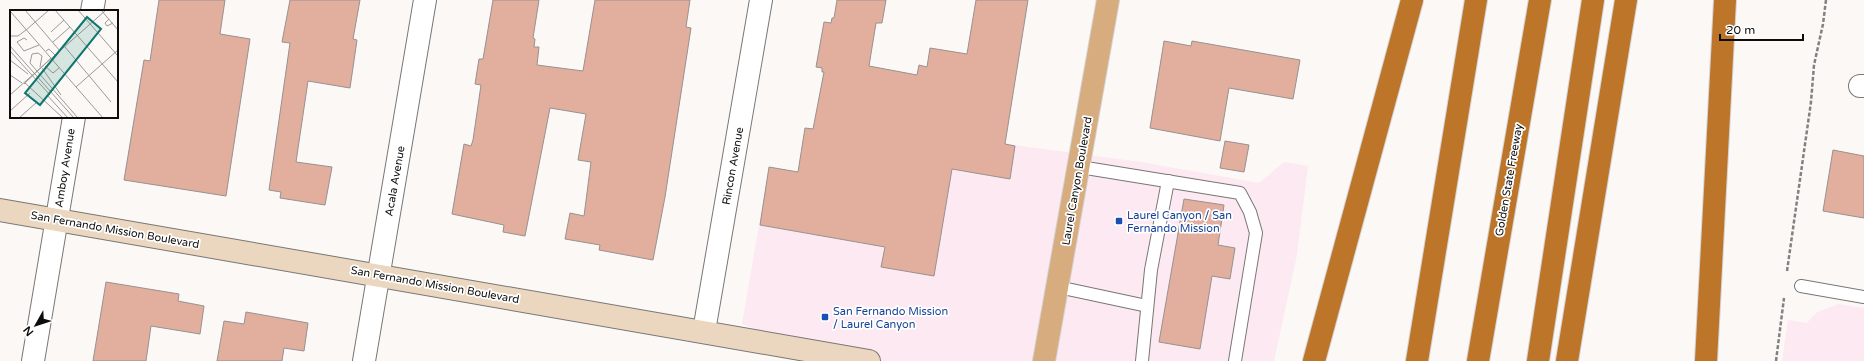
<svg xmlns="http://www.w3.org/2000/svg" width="1864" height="361" font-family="'Varela Round',sans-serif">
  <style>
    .commercial { fill: #fde9f1 }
    .building { fill: #e2ae9d; stroke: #969291 }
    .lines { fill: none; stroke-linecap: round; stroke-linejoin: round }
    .service-casing { stroke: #797775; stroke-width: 14 }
    .minor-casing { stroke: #797775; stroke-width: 24 }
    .secondary-casing { stroke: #797775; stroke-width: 24 }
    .primary-casing { stroke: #d4d3d3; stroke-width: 24 }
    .motorway-casing { stroke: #d4d3d3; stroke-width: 24 }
    .path { stroke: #838180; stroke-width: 2.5; stroke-dasharray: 4 2; stroke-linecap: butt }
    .service { stroke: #fff; stroke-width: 12 }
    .minor { stroke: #fff; stroke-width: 22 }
    .secondary { stroke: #ebd6bf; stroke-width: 22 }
    .primary { stroke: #d7ac7f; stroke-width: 22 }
    .motorway { stroke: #bc7529; stroke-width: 22 }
    .transit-dot { fill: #1a4fb4; stroke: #fff; stroke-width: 1.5 }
    .labels { text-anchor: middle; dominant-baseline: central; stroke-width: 3.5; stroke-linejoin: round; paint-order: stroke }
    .street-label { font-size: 11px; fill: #0e0d0c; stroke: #fff }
    .transit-label { font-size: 11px; fill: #164399; stroke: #fff; text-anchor: start }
    .inset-road { fill: none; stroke: #9c9a98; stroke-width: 1 }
    .view { fill: #0f766e; fill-opacity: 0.15; stroke: #0f766e; stroke-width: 2 }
    .inset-edge { fill: none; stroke: #0e0d0c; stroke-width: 2 }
  </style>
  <rect width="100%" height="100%" fill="#fbf8f6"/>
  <g class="commercial">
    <polygon points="905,127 1028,147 1141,162 1259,183 1284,162 1308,166 1297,255 1274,361 827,361 828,356 742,324 769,167 894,189"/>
    <polygon points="1838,304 1864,308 1864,361 1782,361 1788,320 1807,323 1816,313"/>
  </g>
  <g class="building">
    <polygon points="159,0 225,0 220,34 250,39 226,196 124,180 144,60 150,61"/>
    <polygon points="290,0 360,0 353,39 357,40 350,88 308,81 296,162 332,167 325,205 280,198 281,192 269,190 290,43 282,42"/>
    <polygon points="493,0 539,0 533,38 535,39 534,47 539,47 537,65 583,71 595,0 690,0 686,27 691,28 665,197 653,260 599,250 600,245 565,239 570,213 584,216 591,162 578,160 586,114 550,108 525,236 503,232 504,225 452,214 464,144 471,146 473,140 481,85 475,84 479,59 483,59"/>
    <polygon points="837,0 886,0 882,23 876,23 869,66 917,75 919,65 927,67 930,48 967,54 976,0 1028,0 1005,144 1015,146 1010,179 952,169 934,276 881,267 885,247 760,225 769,167 798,172 805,128 813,129 824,72 822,72 822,68 816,67 824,22 831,23 832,18 834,18"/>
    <polygon points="1164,41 1191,46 1192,41 1300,60 1293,99 1229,88 1220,141 1150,128"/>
    <polygon points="1225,141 1249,145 1244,172 1220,168"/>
    <polygon points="1833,150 1864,156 1864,218 1823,211"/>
    <polygon points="1184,199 1224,205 1218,245 1235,248 1230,279 1212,276 1200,349 1159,342"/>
    <polygon points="106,282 179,294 178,301 204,306 200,334 151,326 146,361 93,361"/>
    <polygon points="246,312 308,323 304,351 284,348 282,361 217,361 224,321 244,324"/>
  </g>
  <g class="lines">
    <g class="service-casing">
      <g id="service">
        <polyline points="1080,167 1240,193 1250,212 1256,233 1235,361"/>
        <polyline points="1801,286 1864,297"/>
        <polyline points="1058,287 1147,306"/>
        <polyline points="1142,361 1151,270 1168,181"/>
      </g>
    </g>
    <g class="minor-casing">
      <g id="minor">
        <polyline points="92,11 94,0"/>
        <polyline points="1860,86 1864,86"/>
        <polyline points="704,331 761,0"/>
        <polyline points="33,361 74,117"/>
        <polyline points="364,361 425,0"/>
      </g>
    </g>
    <g class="secondary-casing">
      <polyline id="secondary" points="0,210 869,361"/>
    </g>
    <g class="primary-casing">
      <polyline id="primary" points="1044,361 1108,0"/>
    </g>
    <g class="motorway-casing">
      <g id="motorway">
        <polyline points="1314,361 1412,0"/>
        <polyline points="1417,361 1476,0"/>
        <polyline points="1478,361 1540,0"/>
        <polyline points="1538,361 1593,0"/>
        <polyline points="1567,361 1626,0"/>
        <polyline points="1706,361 1725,0"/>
      </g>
    </g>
    <g class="path">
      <polyline points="1787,271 1811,102 1814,65 1823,24 1826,0"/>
      <polyline points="1776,361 1784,298"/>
    </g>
    <use href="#service" class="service"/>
    <use href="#minor" class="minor"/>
    <use href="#secondary" class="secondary"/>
    <use href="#primary" class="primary"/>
    <use href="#motorway" class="motorway"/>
  </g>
  <g class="transit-dot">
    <rect x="1115" y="217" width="8" height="8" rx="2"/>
    <rect x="821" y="313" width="8" height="8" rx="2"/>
  </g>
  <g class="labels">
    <g class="street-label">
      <text transform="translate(733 166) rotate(-80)">Rincon Avenue</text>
      <text transform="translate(65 168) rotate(-81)">Amboy Avenue</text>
      <text transform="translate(1509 180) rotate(-80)">Golden State Freeway</text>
      <text transform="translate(395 181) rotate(-80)">Acala Avenue</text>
      <text transform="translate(1077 181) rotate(-80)">Laurel Canyon Boulevard</text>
      <text transform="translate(115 230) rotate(10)">San Fernando Mission Boulevard</text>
      <text transform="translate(435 285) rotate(10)">San Fernando Mission Boulevard</text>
    </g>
    <g class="transit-label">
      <text x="1127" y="215">Laurel Canyon / San<tspan x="1127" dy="13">Fernando Mission</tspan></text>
      <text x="833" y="311">San Fernando Mission<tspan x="833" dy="13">/ Laurel Canyon</tspan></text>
    </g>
  </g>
  <g transform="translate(10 10)">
    <rect width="108" height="108" fill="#fbf8f6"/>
    <path class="inset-road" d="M15 0 50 41M45 0 108 72M68 0 108 46M91 0 108 20M0 1 93 108M99 9 95 13 97 16 103 13M16 20 39 0M41 22 54 10M0 26H8L16 20M17 30 14 28 7 32 14 41 29 35M43 32 60 17M0 36 64 108M55 37 101 92M0 41 40 85M36 41 39 39 45 45M0 50 18 64M35 56 43 63 49 58M30 57 32 46 28 43 22 44 20 53 68 108M32 58 51 85M0 65 12 73M15 73 53 108M14 74 41 48M66 77 108 40M0 85 96 0M37 85 58 108M0 101 20 83M9 108 27 92"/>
    <path class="view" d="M77 7 91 19 30 95 15 83Z"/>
    <rect width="108" height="108" class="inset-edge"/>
  </g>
  <g transform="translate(36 325) rotate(231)" stroke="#ffffff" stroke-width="3" paint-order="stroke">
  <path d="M0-3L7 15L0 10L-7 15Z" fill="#0e0d0c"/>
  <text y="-6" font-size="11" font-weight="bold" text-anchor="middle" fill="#0e0d0c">N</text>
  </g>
  <path d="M1720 34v6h83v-6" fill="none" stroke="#0e0d0c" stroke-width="2"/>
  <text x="1726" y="34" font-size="12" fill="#0e0d0c" stroke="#ffffff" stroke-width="3" paint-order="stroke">20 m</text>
</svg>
